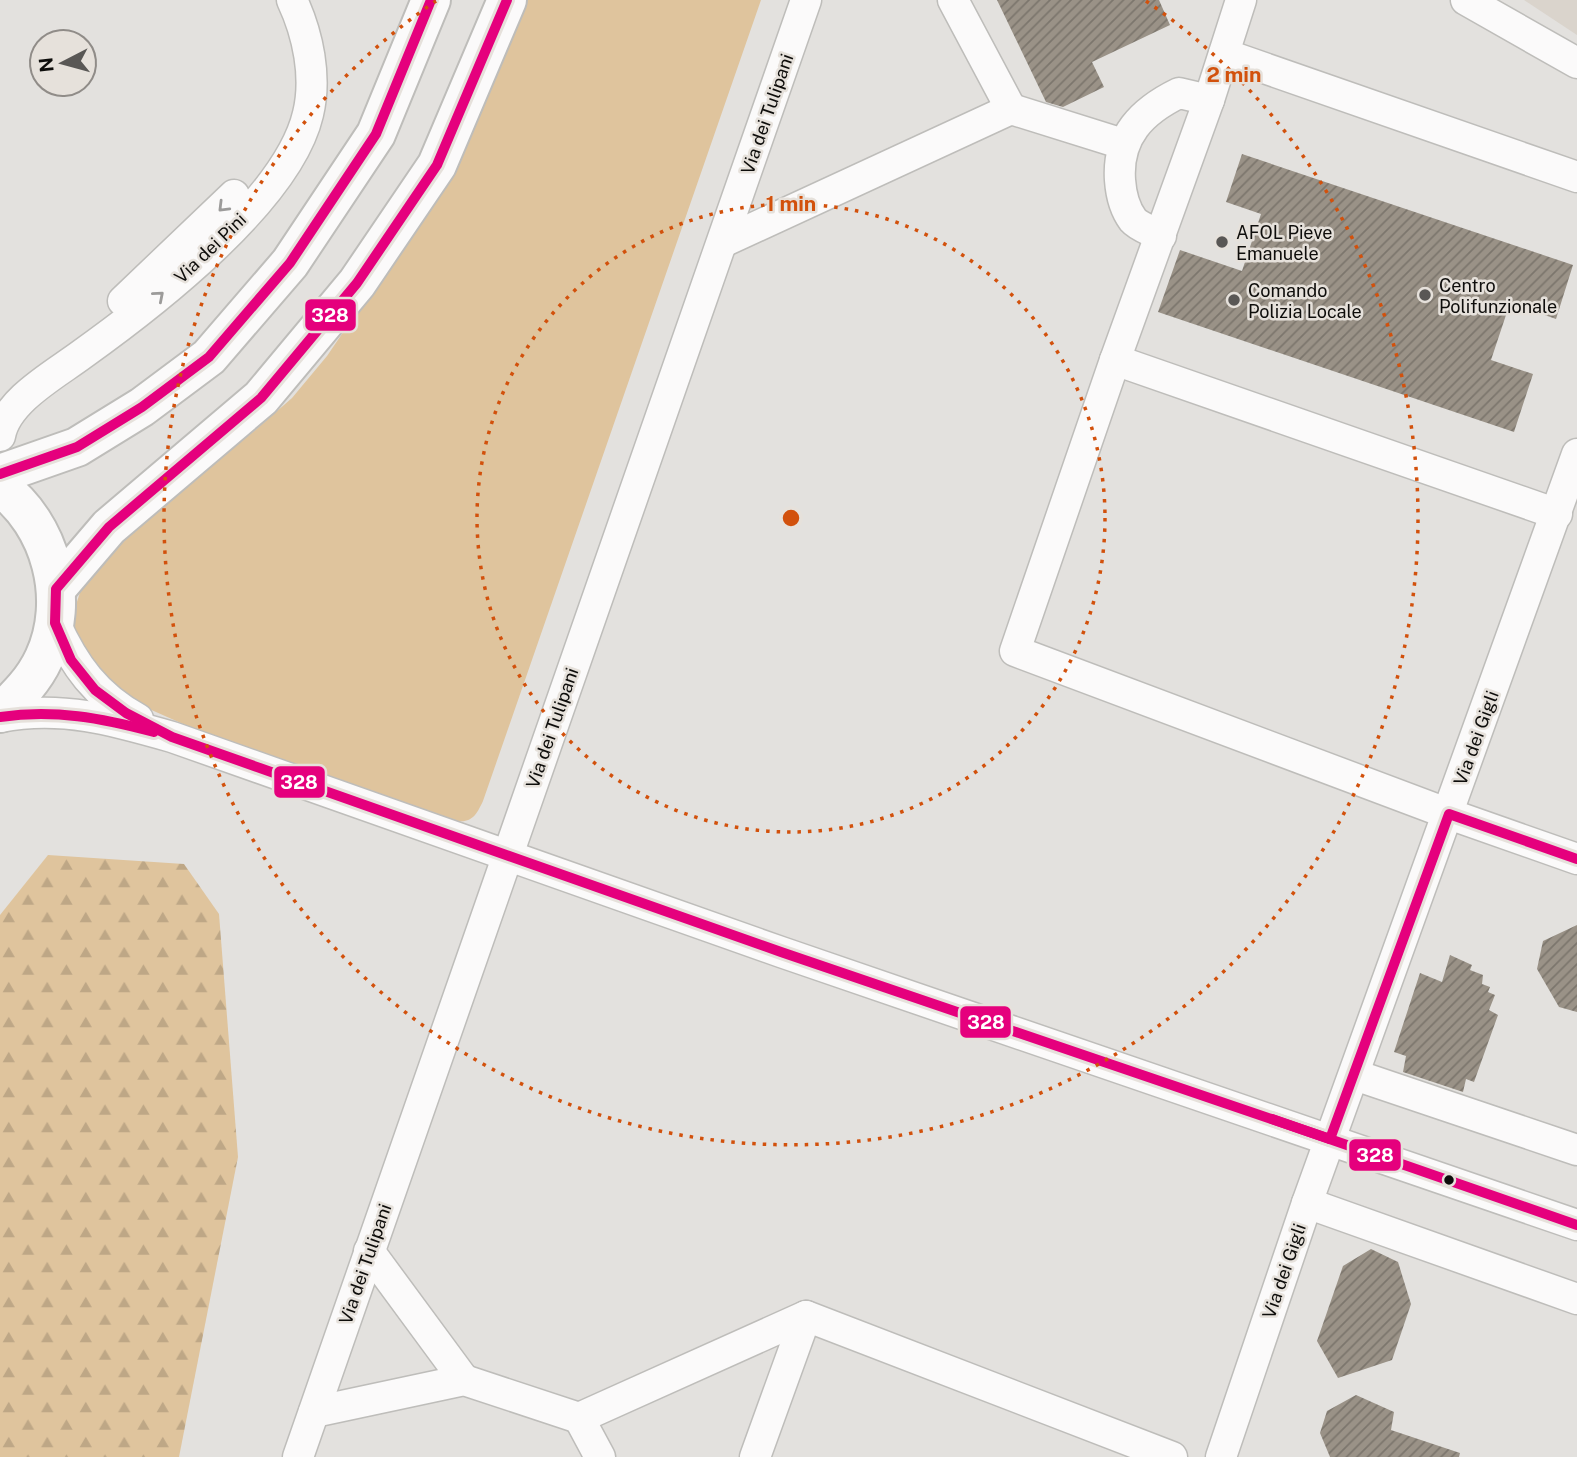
<svg xmlns="http://www.w3.org/2000/svg" width="1577" height="1457" font-family="'Public Sans',sans-serif">
  <style>
    .built { fill: #dad4cc }
    .green { fill: #dfc49d }
    .forest { fill: url(#forest-firs) }
    .building { fill: url(#building-hatch) }
    .lines { fill: none; stroke-linecap: round; stroke-linejoin: round }
    .minor-casing { stroke: #bebdba; stroke-width: 33 }
    .major-casing { stroke: #bebdba; stroke-width: 42 }
    .minor { stroke: #fbfafa; stroke-width: 30 }
    .major { stroke: #fbfafa; stroke-width: 38 }
    .bus-1-casing { stroke: #e6e1db; stroke-width: 16 }
    .bus-1 { stroke: #e5007d; stroke-width: 10 }
    .oneway { stroke: #9c9b9a }
    .ring { fill: none; stroke: #d2510c; stroke-width: 3.5; stroke-dasharray: 3.5 7 }
    .poi-dot { fill: #595755; stroke: #e6e1db; stroke-width: 2.5 }
    .bus-dot { fill: #0e0d0b; stroke: #e6e1db; stroke-width: 2.5 }
    .labels { text-anchor: middle; dominant-baseline: central; stroke-width: 5; stroke-linejoin: round; paint-order: stroke }
    .street-label { font-size: 18px; fill: #0e0d0b; stroke: #e6e1db }
    .poi-label { font-size: 18px; fill: #0e0d0b; stroke: #e6e1db; text-anchor: start }
    .centre { fill: #d2510c; stroke: #e6e1db; stroke-width: 3.5 }
    .ring-label { font-size: 21px; text-anchor: middle; font-weight: bold; fill: #d2510c; stroke: #e6e1db; stroke-width: 5; stroke-linejoin: round; paint-order: stroke }
    .line-badge { stroke: #e6e1db; stroke-width: 2.5 }
    .badge-label { font-size: 19px; text-anchor: middle; font-weight: bold; fill: #fff }
  </style>
  <defs>
    <pattern id="forest-firs" width="22" height="20" patternUnits="userSpaceOnUse" patternTransform="scale(1.75)"><rect width="22" height="20" fill="#dfc49d"/><path d="M5 1l3.5 6h-7zM16 11l3.5 6h-7z" fill="#bea786"/></pattern>
    <pattern id="building-hatch" width="6" height="6" patternUnits="userSpaceOnUse" patternTransform="scale(1.75)"><rect width="6" height="6" fill="#9a9287"/><path d="M-1 1l2-2M0 6l6-6M5 7l2-2" fill="none" stroke="#7c766d"/></pattern>
  </defs>
  <rect width="100%" height="100%" fill="#e3e1de"/>
  <polygon class="built" points="1524,0 1577,0 1577,35"/>
  <path class="green" d="M516 0H761L483 801C475 818 471 823 452 821L201 732 147 708 105 683 75 635V608L85 577 106 549 212 455 253 432 292 398 327 356 399 250Z"/>
  <polygon class="forest" points="48,855 184,864 219,914 238,1157 179,1457 0,1457 0,915"/>
  <g class="building">
    <polygon points="997,0 1159,0 1170,25 1092,62 1104,87 1063,107 1046,102"/>
    <polygon points="1242,154 1573,265 1556,319 1510,303 1491,360 1533,374 1514,432 1158,312 1180,250 1242,271 1261,214 1226,202"/>
    <polygon points="1577,925 1577,1012 1559,1007 1537,969 1543,941"/>
    <polygon points="1450,955 1472,965 1470,970 1483,975 1482,984 1490,987 1488,992 1495,995 1489,1010 1498,1015 1474,1082 1466,1079 1463,1092 1403,1072 1406,1056 1394,1052 1420,973 1442,982"/>
    <polygon points="1371,1249 1398,1262 1411,1304 1392,1360 1338,1378 1317,1341 1343,1266"/>
    <polygon points="1356,1395 1394,1412 1391,1430 1460,1453 1459,1457 1330,1457 1320,1433 1327,1411"/>
  </g>
  <g class="lines">
    <g class="minor-casing">
      <g id="minor">
        <polyline points="953,0 1011,109"/>
        <polyline points="1241,0 1209,100 1115,360 1015,651 1449,814 1577,859"/>
        <polyline points="1466,0 1577,63"/>
        <polyline points="1224,54 1577,177"/>
        <path d="M1161 236C1153 231 1139 227 1133 220 1124 208 1121 194 1120 180 1117 136 1142 111 1179 93L1209 100"/>
        <polyline points="723,242 1011,109 1123,144"/>
        <polyline points="123,301 234,195"/>
        <polyline points="1115,360 1557,514"/>
        <path d="M0 436C6 401 54 375 81 355 151 305 288 200 308 114 317 77 308 34 292 0"/>
        <path d="M55 623C74 665 96 696 138 719"/>
        <path d="M0 717C61 705 113 720 172 737L781 952 1577 1225"/>
        <polyline points="1355,1075 1577,1150"/>
        <polyline points="1307,1203 1577,1299"/>
        <polyline points="369,1251 464,1380"/>
        <polyline points="314,1412 464,1380 579,1418 806,1316 1172,1457"/>
        <polyline points="579,1418 600,1457"/>
        <polyline points="298,1457 806,0"/>
        <polyline points="755,1457 806,1316"/>
        <polyline points="1221,1457 1307,1203 1577,454"/>
      </g>
    </g>
    <g class="major-casing">
      <g id="major">
        <polyline points="0,474 77,447 142,407 209,357 290,263 376,134 431,0"/>
        <path d="M0 487C51 524 71 600 44 658 34 680 18 696 0 713"/>
        <polyline points="56,589 109,527 261,398 357,283 437,165 507,0"/>
      </g>
    </g>
    <use href="#minor" class="minor"/>
    <use href="#major" class="major"/>
    <g class="bus-1-casing">
      <g id="bus-1">
        <polyline points="507,0 437,165 357,283 261,398 109,527 56,589 55,623 71,660 95,690 126,713 172,737 781,952 1330,1139"/>
        <polyline points="0,474 77,447 142,407 209,357 290,263 376,134 431,0"/>
        <path d="M0 717C54 709 102 718 154 732"/>
        <polyline points="1272,1119 1577,1225"/>
        <polyline points="1330,1139 1449,814 1577,859"/>
      </g>
    </g>
    <use href="#bus-1" class="bus-1"/>
  </g>
  <defs><path id="oneway-chevron" d="M-2-3.5L2.5 0L-2 3.5" fill="none" stroke-width="1.6" stroke-linecap="round" stroke-linejoin="round" transform="scale(1.75)"/></defs>
  <g class="oneway">
    <use href="#oneway-chevron" transform="translate(223 207) rotate(135)"/>
    <use href="#oneway-chevron" transform="translate(159 296) rotate(-41)"/>
  </g>
  <g class="ring">
    <circle cx="791" cy="518" r="314"/>
    <path d="M1146 1A627 627 0 1 1 436 1"/>
  </g>
  <g class="poi-dot">
    <circle cx="1222" cy="242" r="7"/>
    <circle cx="1425" cy="295" r="7"/>
    <circle cx="1234" cy="300" r="7"/>
  </g>
  <circle class="bus-dot" cx="1449" cy="1180" r="6"/>
  <g class="labels">
    <g class="street-label">
      <text transform="translate(767 114) rotate(-71)">Via dei Tulipani</text>
      <text transform="translate(210 248) rotate(-44)">Via dei Pini</text>
      <text transform="translate(552 728) rotate(-71)">Via dei Tulipani</text>
      <text transform="translate(1476 738) rotate(-70)">Via dei Gigli</text>
      <text transform="translate(365 1264) rotate(-71)">Via dei Tulipani</text>
      <text transform="translate(1284 1271) rotate(-71)">Via dei Gigli</text>
    </g>
    <g class="poi-label">
      <text x="1236" y="232">AFOL Pieve<tspan x="1236" dy="21">Emanuele</tspan></text>
      <text x="1439" y="285">Centro<tspan x="1439" dy="21">Polifunzionale</tspan></text>
      <text x="1248" y="290">Comando<tspan x="1248" dy="21">Polizia Locale</tspan></text>
    </g>
  </g>
  <circle cx="791" cy="518" r="10" class="centre"/>
  <g class="ring-label">
    <text x="1234" y="82">2 min</text>
    <text x="791" y="211">1 min</text>
  </g>
  <g class="line-badge">
    <rect x="304" y="298" width="53" height="34" rx="7" fill="#e5007d"/>
    <rect x="273" y="765" width="53" height="34" rx="7" fill="#e5007d"/>
    <rect x="959" y="1005" width="53" height="34" rx="7" fill="#e5007d"/>
    <rect x="1348" y="1138" width="54" height="34" rx="7" fill="#e5007d"/>
  </g>
  <g class="badge-label">
    <text x="330" y="322">328</text>
    <text x="299" y="789">328</text>
    <text x="986" y="1029">328</text>
    <text x="1375" y="1162">328</text>
  </g>
  <g transform="translate(63 63) rotate(264)"><circle r="33" fill="#e6e1db" stroke="#908c88" stroke-width="2"/>
  <path d="M0-5L12 26L0 18L-12 26Z" fill="#595755"/>
  <text y="-10" font-size="19" font-weight="bold" text-anchor="middle" fill="#0e0d0b">N</text>
  </g>
</svg>
